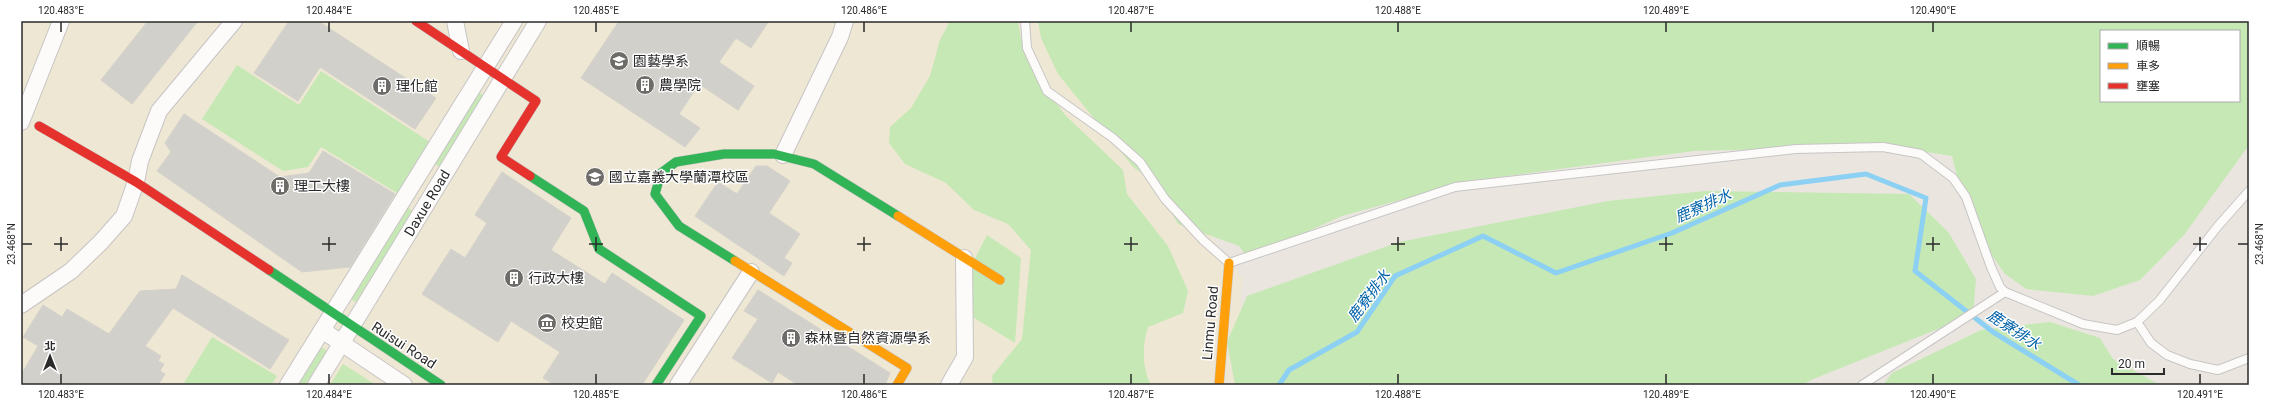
<svg xmlns="http://www.w3.org/2000/svg" width="2270" height="406" font-family="Roboto,'Noto Sans TC',sans-serif">
  <style>
    .education { fill: #eee7d3 }
    .green { fill: #c6e8b5; fill-rule: evenodd }
    .lines { fill: none; stroke-linecap: round; stroke-linejoin: round }
    .stream { stroke: #8cd0f3; stroke-width: 5 }
    .building { fill: #d2d0cb; stroke: #d4d1cb }
    .lane-casing { stroke: #c7c5c5; stroke-width: 10 }
    .street-casing { stroke: #c7c5c5; stroke-width: 18 }
    .fast-casing { stroke: #c7c5c5; stroke-width: 10 }
    .slow-casing { stroke: #c7c5c5; stroke-width: 10 }
    .jam-casing { stroke: #c7c5c5; stroke-width: 10 }
    .lane { stroke: #fcfbfa; stroke-width: 8 }
    .street { stroke: #fcfbfa; stroke-width: 16 }
    .fast { stroke: #30b455; stroke-width: 9 }
    .slow { stroke: #ff9f0a; stroke-width: 9 }
    .jam { stroke: #e5322d; stroke-width: 9 }
    .ticks { fill: none; stroke: #2a2a2a; stroke-width: 1.5 }
    .labels { text-anchor: middle; dominant-baseline: central; stroke-width: 3; stroke-linejoin: round; paint-order: stroke }
    .poi-label { font-size: 14px; fill: #2a2a2a; stroke: #fff; text-anchor: start }
    .street-label { font-size: 14px; fill: #2a2a2a; stroke: #fff }
    .water-label { font-size: 15px; font-style: italic; fill: #0062a9; stroke: #fff }
    .neatline { fill: none; stroke: #2a2a2a; stroke-width: 1.5 }
    .ticks-label { font-size: 10px; text-anchor: middle; fill: #2a2a2a }
  </style>
  <rect width="100%" height="100%" fill="#eae6df"/>
  <polygon class="education" points="21,21 1085,21 1096,75 1242,279 1236,385 21,385"/>
  <g class="green">
    <path d="M950 21H1018L1021 39 1035 73 1065 115 1123 170 1127 194 1168 246 1188 291 1183 313 1148 327C1142 344 1142 369 1151 385H993L992 376 1022 339 1031 250 1008 224 974 210 946 183 905 164 889 143 890 127 911 108 930 76 940 40Z"/>
    <path d="M1038 21H2249V145L2184 235 2140 280 2093 296 2026 289 2005 274 1991 254 1963 201 1952 156 1888 146 1694 151 1469 181 1342 216 1248 258 1239 246 1178 224 1154 181 1134 168 1058 74 1041 38ZM2101 31H2239V101H2101Z"/>
    <polygon points="237,65 299,105 321,71 439,148 407,199 321,147 308,167 283,171 202,119"/>
    <polygon points="479,93 485,96 440,167 435,164"/>
    <polygon points="1705,191 1909,194 1949,233 1976,279 1973,315 1811,380 1803,385 1235,385 1227,342 1247,296 1399,242 1608,201"/>
    <polygon points="408,208 413,211 356,302 351,299"/>
    <polygon points="987,235 1021,258 1015,343 971,316 969,270"/>
    <polygon points="2050,322 2100,338 2113,359 2160,385 1883,385 1892,373 1981,330"/>
    <polygon points="212,337 277,376 271,385 187,385 184,383"/>
    <polygon points="321,347 327,351 305,385 298,385"/>
    <polygon points="343,364 376,385 330,385"/>
  </g>
  <g class="lines">
    <polyline class="stream" points="1279,385 1289,370 1357,332 1395,276 1483,236 1556,273 1672,233 1780,185 1866,174 1926,198 1915,271 1993,332 2079,385"/>
  </g>
  <g class="building">
    <polygon points="148,21 198,21 132,104 101,80"/>
    <polygon points="289,21 318,21 436,98 415,129 320,67 298,101 254,73"/>
    <polygon points="619,21 769,21 751,48 736,38 719,62 754,86 738,110 699,84 679,114 700,128 685,147 581,78"/>
    <polygon points="184,114 280,177 309,173 323,151 395,194 350,267 302,272 157,171 171,152 165,143"/>
    <polygon points="756,166 767,166 790,181 769,213 800,234 784,258 792,263 784,276 695,216 718,182 737,194"/>
    <polygon points="502,172 571,218 551,250 605,284 612,273 684,320 642,385 555,385 543,378 560,352 511,321 498,342 422,294 451,249 465,258 487,223 475,215"/>
    <polygon points="182,275 289,340 270,369 173,308 145,346 161,356 158,361 164,364 160,371 165,374 158,385 21,385 21,375 38,346 23,337 43,305 62,317 67,309 109,334 140,291 176,289"/>
    <polygon points="758,290 890,373 885,385 798,385 778,372 772,383 732,358 758,319 744,311"/>
  </g>
  <g class="lines">
    <g class="lane-casing">
      <g id="lane">
        <polyline points="1025,21 1027,48 1047,91 1113,138 1140,162 1165,199 1203,240 1229,263 1455,187 1796,149 1883,147 1921,154 1953,178 1966,197 1991,267 2000,287 2005,292 2083,324 2117,330 2137,322 2159,301 2218,226 2249,191"/>
        <polyline points="2137,322 2151,343 2167,355 2190,364 2218,370 2249,358"/>
        <polyline points="1862,385 2005,292"/>
      </g>
    </g>
    <g class="street-casing">
      <g id="street">
        <polyline points="455,21 461,51"/>
        <polyline points="21,122 61,21"/>
        <polyline points="783,155 840,37 845,21"/>
        <polyline points="21,305 71,271 101,242 124,216 136,182 140,161 159,111 234,21"/>
        <polyline points="322,330 404,385"/>
        <polyline points="288,385 514,21"/>
        <polyline points="316,385 538,21"/>
        <polyline points="678,385 751,272"/>
        <polyline points="949,385 965,357 964,258"/>
      </g>
    </g>
    <g class="fast-casing">
      <g id="fast">
        <polyline points="530,176 584,211 599,249 701,316 656,385"/>
        <polyline points="735,261 679,226 655,194 661,173 676,162 724,154 774,154 814,164 898,216"/>
        <polyline points="269,270 441,385"/>
      </g>
    </g>
    <g class="slow-casing">
      <g id="slow">
        <polyline points="898,216 1000,280"/>
        <polyline points="735,261 907,368 897,385"/>
        <polyline points="1219,385 1229,263"/>
      </g>
    </g>
    <g class="jam-casing">
      <g id="jam">
        <polyline points="416,21 536,101 501,157 530,176"/>
        <polyline points="39,126 136,182 269,270"/>
      </g>
    </g>
    <use href="#lane" class="lane"/>
    <use href="#street" class="street"/>
    <use href="#fast" class="fast"/>
    <use href="#slow" class="slow"/>
    <use href="#jam" class="jam"/>
  </g>
  <path class="ticks" d="M61 22V32M329 22V32M596 22V32M864 22V32M1131 22V32M1398 22V32M1666 22V32M1933 22V32M61 237V251M329 237V251M596 237V251M864 237V251M1131 237V251M1398 237V251M1666 237V251M1933 237V251M2200 237V251M22 244H32M54 244H68M322 244H336M589 244H603M857 244H871M1124 244H1138M1391 244H1405M1659 244H1673M1926 244H1940M2193 244H2207M2238 244H2248M61 374V384M329 374V384M596 374V384M864 374V384M1131 374V384M1398 374V384M1666 374V384M1933 374V384M2200 374V384"/>
  <defs>
    <g id="university-disc" transform="scale(1)"><circle r="9.5" fill="#6d6c69" stroke="#fff"/><path d="M0-5L7-2L0 1L-7-2ZM-4 1L0 2.5L4 1V4Q0 6-4 4Z" fill="#fff"/></g>
    <g id="building-disc" transform="scale(1)"><circle r="9.5" fill="#6d6c69" stroke="#fff"/><path d="M-4-6H4V6H1V3H-1V6H-4ZM-2.5-4.3h1.7v1.8h-1.7ZM.8-4.3h1.7v1.8H.8ZM-2.5-1h1.7V.8h-1.7ZM.8-1h1.7V.8H.8Z" fill="#fff"/></g>
    <g id="museum-disc" transform="scale(1)"><circle r="9.5" fill="#6d6c69" stroke="#fff"/><path d="M0-6L6-3V-2H-6V-3ZM-5-1h2V3h-2ZM-1-1h2V3h-2ZM3-1h2V3H3ZM-6 4H6V6H-6Z" fill="#fff"/></g>
  </defs>
  <g fill-rule="evenodd">
    <use href="#university-disc" x="619" y="61"/>
    <use href="#building-disc" x="645" y="85"/>
    <use href="#building-disc" x="382" y="86"/>
    <use href="#university-disc" x="595" y="177"/>
    <use href="#building-disc" x="280" y="186"/>
    <use href="#building-disc" x="514" y="278"/>
    <use href="#museum-disc" x="547" y="323"/>
    <use href="#building-disc" x="791" y="338"/>
  </g>
  <g class="labels">
    <g class="poi-label">
      <text x="633" y="61">園藝學系</text>
      <text x="659" y="85">農學院</text>
      <text x="396" y="86">理化館</text>
      <text x="609" y="177">國立嘉義大學蘭潭校區</text>
      <text x="294" y="186">理工大樓</text>
      <text x="528" y="278">行政大樓</text>
      <text x="561" y="323">校史館</text>
      <text x="805" y="338">森林暨自然資源學系</text>
    </g>
    <g class="street-label">
      <text transform="translate(427 203) rotate(-59)">Daxue Road</text>
      <text transform="translate(1210 323) rotate(-85)">Linmu Road</text>
      <text transform="translate(404 345) rotate(33)">Ruisui Road</text>
    </g>
    <g class="water-label">
      <text transform="translate(1703 206) rotate(-24)">鹿寮排水</text>
      <text transform="translate(1369 296) rotate(-53)">鹿寮排水</text>
      <text transform="translate(2014 330) rotate(33)">鹿寮排水</text>
    </g>
  </g>
  <rect width="2270" height="406" fill="none" stroke="#ffffff" stroke-width="44"/>
  <rect x="2100" y="30" width="140" height="72" fill="#ffffff" stroke="#aaaaaa"/>
  <rect x="2108" y="43" width="20" height="6" fill="#30b455" stroke="#aaaaaa"/>
  <text x="2136" y="50" font-size="12" fill="#2a2a2a">順暢</text>
  <rect x="2108" y="63" width="20" height="6" fill="#ff9f0a" stroke="#aaaaaa"/>
  <text x="2136" y="70" font-size="12" fill="#2a2a2a">車多</text>
  <rect x="2108" y="83" width="20" height="6" fill="#e5322d" stroke="#aaaaaa"/>
  <text x="2136" y="90" font-size="12" fill="#2a2a2a">壅塞</text>
  <g transform="translate(50 356)" stroke="#ffffff" stroke-width="3" paint-order="stroke">
  <path d="M0-3L7 15L0 10L-7 15Z" fill="#2a2a2a"/>
  <text y="-6" font-size="11" font-weight="bold" text-anchor="middle" fill="#2a2a2a">北</text>
  </g>
  <path d="M2112 368v6h52v-6" fill="none" stroke="#2a2a2a" stroke-width="2"/>
  <text x="2118" y="368" font-size="12" fill="#2a2a2a" stroke="#ffffff" stroke-width="3" paint-order="stroke">20 m</text>
  <rect x="22" y="22" width="2226" height="362" class="neatline"/>
  <g class="ticks-label">
    <text x="61" y="14">120.483°E</text>
    <text x="329" y="14">120.484°E</text>
    <text x="596" y="14">120.485°E</text>
    <text x="864" y="14">120.486°E</text>
    <text x="1131" y="14">120.487°E</text>
    <text x="1398" y="14">120.488°E</text>
    <text x="1666" y="14">120.489°E</text>
    <text x="1933" y="14">120.490°E</text>
    <text transform="translate(11 244) rotate(-90)" y="4">23.468°N</text>
    <text transform="translate(2259 244) rotate(-90)" y="4">23.468°N</text>
    <text x="61" y="398">120.483°E</text>
    <text x="329" y="398">120.484°E</text>
    <text x="596" y="398">120.485°E</text>
    <text x="864" y="398">120.486°E</text>
    <text x="1131" y="398">120.487°E</text>
    <text x="1398" y="398">120.488°E</text>
    <text x="1666" y="398">120.489°E</text>
    <text x="1933" y="398">120.490°E</text>
    <text x="2200" y="398">120.491°E</text>
  </g>
</svg>
